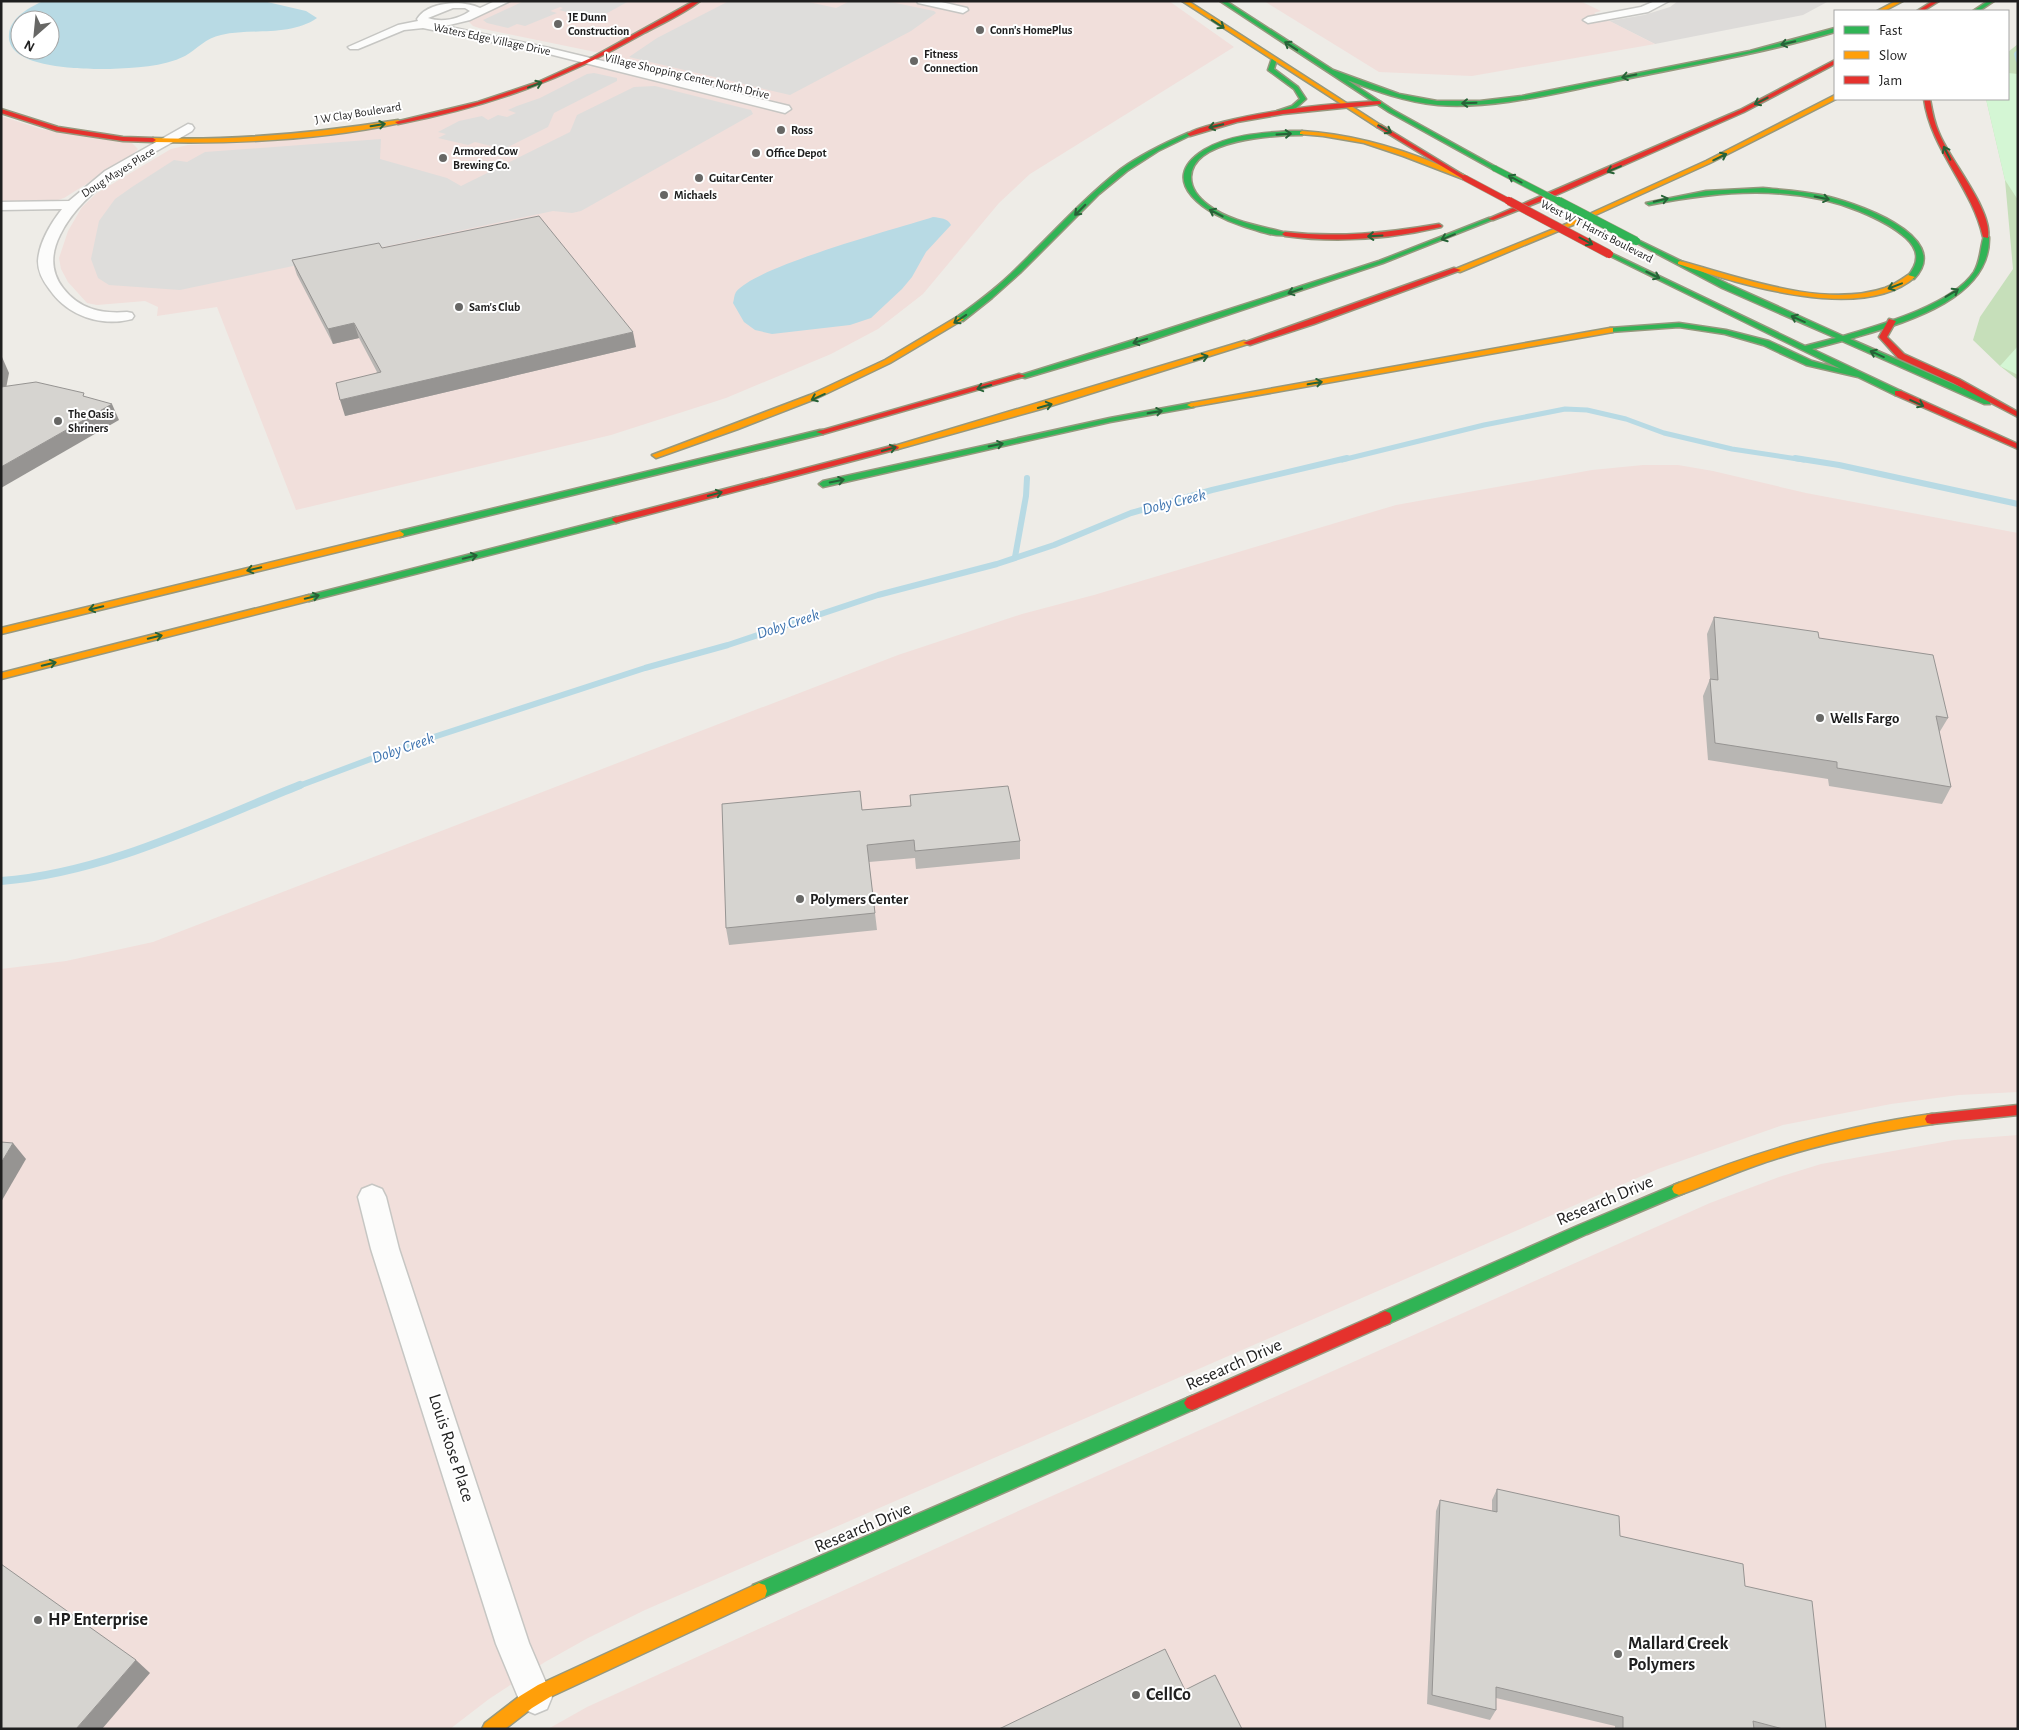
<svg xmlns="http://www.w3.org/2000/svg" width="2019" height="1730" font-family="'Alegreya Sans',sans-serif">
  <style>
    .residential { fill: #dddbd9 }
    .commercial { fill: #f1dfdb }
    .forest { fill: #c6dfba }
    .park { fill: #d4f6d4 }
    .parking { fill: #dedddb }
    .water { fill: #b8dae4; fill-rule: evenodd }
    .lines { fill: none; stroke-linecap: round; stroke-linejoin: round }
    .stream-far3 { stroke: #b8dae4; stroke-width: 4 }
    .stream-far2 { stroke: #b8dae4; stroke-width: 5 }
    .stream-far1 { stroke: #b8dae4; stroke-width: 6 }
    .stream { stroke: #b8dae4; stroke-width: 8 }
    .street-casing { stroke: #c6c6c3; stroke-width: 3 }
    .fast-casing { stroke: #96987e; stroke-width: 3 }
    .slow-casing { stroke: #96987e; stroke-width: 3 }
    .jam-casing { stroke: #96987e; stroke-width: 3 }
    .street { fill: #fcfcfb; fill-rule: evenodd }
    .fast { fill: #30b455; fill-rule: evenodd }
    .slow { fill: #ff9f0a; fill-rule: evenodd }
    .jam { fill: #e5322d; fill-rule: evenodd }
    .fast-bridge-far1-casing { stroke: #a49b83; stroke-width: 7; stroke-linecap: butt }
    .fast-bridge-casing { stroke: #a49b83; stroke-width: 9; stroke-linecap: butt }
    .jam-bridge-far1-casing { stroke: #a49b83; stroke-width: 7; stroke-linecap: butt }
    .jam-bridge-casing { stroke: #a49b83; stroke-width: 9; stroke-linecap: butt }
    .fast-bridge-far1 { stroke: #30b455; stroke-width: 5.5 }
    .fast-bridge { stroke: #30b455; stroke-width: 8 }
    .jam-bridge-far1 { stroke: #e5322d; stroke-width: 5.5 }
    .jam-bridge { stroke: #e5322d; stroke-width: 8 }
    .wall { fill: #b8b6b3 }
    .shaded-wall { fill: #969492 }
    .building { fill: #d6d4d0; stroke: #969492 }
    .oneway { stroke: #276237 }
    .poi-dot { fill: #676765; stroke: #fff; stroke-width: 2 }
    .labels { text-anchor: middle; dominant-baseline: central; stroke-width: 4; stroke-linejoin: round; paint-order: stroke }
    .far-poi-label { font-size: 12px; font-weight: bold; fill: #1f1f1f; stroke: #fff; text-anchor: start }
    .far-street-label { font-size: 12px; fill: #1f1f1f; stroke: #fff }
    .poi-label { font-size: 15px; font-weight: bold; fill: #1f1f1f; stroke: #fff; text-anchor: start }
    .water-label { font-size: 16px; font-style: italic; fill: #4075b0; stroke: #fff }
    .near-street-label { font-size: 18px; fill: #1f1f1f; stroke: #fff }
    .near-poi-label { font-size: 18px; font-weight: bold; fill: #1f1f1f; stroke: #fff; text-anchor: start }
  </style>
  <rect width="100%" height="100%" fill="#eeece7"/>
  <polygon class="residential" points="1678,1 1829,1 1803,15 1655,44 1609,21 1644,15 1670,7"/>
  <g class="commercial">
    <polygon points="507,1 1169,1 1234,47 1030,174 999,203 923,294 878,329 831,354 726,398 611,435 296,510 217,307 157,316 158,307 145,301 97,305 87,303 68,282 61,269 59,258 68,231 82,207 97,193 171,149 188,145 273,141 479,106 605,54 479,28 473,26 469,22 469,19"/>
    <polygon points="1264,1 1580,1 1601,11 1594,13 1655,44 1472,76 1379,72"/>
    <polygon points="1,116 41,129 132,143 138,149 131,156 64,198 55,201 1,204"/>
    <polygon points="1643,465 1678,465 1713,471 1806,493 2018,533 2018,1092 1959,1095 1891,1104 1783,1125 1658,1169 645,1610 588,1638 545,1662 489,1699 450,1729 1,1729 1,969 66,961 153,942 898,655 1022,614 1094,595 1396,505 1592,470"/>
    <polygon points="2018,1135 2018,1729 548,1729 587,1707 1025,1508 1710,1203 1779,1177 1821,1164 1954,1140"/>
  </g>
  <polygon class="forest" points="2018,44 2018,380 2000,366 1973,340 1980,317 2013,269 2005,180 1986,99 2008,99 2008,52"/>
  <g class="park">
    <polygon points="2008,73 2018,74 2018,200 2005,180 1986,99 2008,99"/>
    <polygon points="2018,346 2018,375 2000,366"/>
  </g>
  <g class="parking">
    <polygon points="524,1 629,1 602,16 593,14 586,17 559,10 563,8 560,7 550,11 557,13 525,26 517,24 508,28 487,23 483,20"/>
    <polygon points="729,1 804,1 836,8 850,1 886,1 934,11 936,13 911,31 790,95 629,57 657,38"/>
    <polygon points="594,73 617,78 617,81 554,113 548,127 496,153 489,151 495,147 475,142 468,145 438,138 446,134 438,132 459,121 482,116 488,120 498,115 507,117 516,113 508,110 517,106 540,98 587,74"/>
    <polygon points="655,86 751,110 753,114 581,211 572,213 553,211 180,290 109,285 98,278 91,259 99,221 115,199 132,187 174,160 187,162 205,152 381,139 380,159 447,178 461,186 570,132 577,115 634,87"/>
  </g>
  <g class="water">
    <path d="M43 1H263L306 11 317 18C290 37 251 28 221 35 206 38 197 49 185 56 163 67 134 68 110 69 87 69 5 70 9 34 10 18 30 7 43 1ZM20 20H50V50H20Z"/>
    <path d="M933 217C940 218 948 218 951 225L926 252 912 277 902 289 871 318 850 325 772 334 755 330 744 322 733 303C734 300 734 295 736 292 756 266 896 229 933 217Z"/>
  </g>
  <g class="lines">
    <polyline class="stream-far3" points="2018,52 2016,54 2018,61"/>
    <polyline class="stream-far2" points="1342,460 1484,425 1565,409 1587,410 1626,419 1664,433 1732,449 1804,460"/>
    <g class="stream-far1">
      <polyline points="1795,458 1839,465 2018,504"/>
      <polyline points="1015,557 1026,496 1027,478"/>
      <polyline points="296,787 400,748 645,668 728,645 878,595 997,564 1054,545 1131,513 1212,490 1347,458"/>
    </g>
    <path class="stream" d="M1 881C105 873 204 823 300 785"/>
    <g class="street-casing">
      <g id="street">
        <path d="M495 1H510L470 20 445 26 549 48 789 106 791 109 785 113 549 54 423 28 404 30 358 49H350L348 47 398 25 418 21 417 19C428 1 463 0 480 8ZM453 8H465L470 11C459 19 442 23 428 18Z"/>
        <polygon points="917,1 937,1 967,8 968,10 963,13 918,3"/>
        <polygon points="1655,1 1669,1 1648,12 1588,23 1583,20 1588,17 1641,7"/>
        <path d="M188 124 192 125 194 128 192 131C145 159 86 183 60 235 51 253 50 271 63 288 79 309 101 314 127 312L132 313 134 316 132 319C101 327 68 316 50 290 43 281 38 272 38 261 39 243 51 223 62 209L1 210V202L69 201 105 171Z"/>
        <polygon points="372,1185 382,1189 386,1197 399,1249 529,1643 552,1697 547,1709 535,1714 523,1709 496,1644 371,1249 358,1197 362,1189"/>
      </g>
    </g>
    <g class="fast-casing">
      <g id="fast">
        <path d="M1220 1H1226L1333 70 1399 94 1437 101H1480L1522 96 1750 51 1835 28V32C1760 54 1683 67 1606 83 1551 94 1495 109 1438 105 1406 102 1376 91 1347 80L1393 110 1496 167 1497 168 1494 170 1389 112Z"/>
        <polygon points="1988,1 1994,1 1979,11 1973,11"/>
        <polygon points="1272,58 1277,59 1274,69 1298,87 1306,99 1296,108 1279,114 1277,113 1277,111 1292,106 1300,99 1294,89 1268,70"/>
        <path d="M1290 131H1302L1305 133 1302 135C1275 135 1192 139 1191 177 1191 189 1198 197 1208 205 1230 222 1261 226 1287 233V235C1273 237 1256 230 1243 226 1210 216 1153 182 1204 150 1228 135 1262 133 1290 131Z"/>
        <path d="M1188 133 1193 134 1158 151 1127 171 1099 194 1020 273 992 298 963 321H957V317C978 302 998 287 1016 269 1051 235 1083 199 1121 169 1142 154 1165 143 1188 133Z"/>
        <path d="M1763 188C1783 190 1802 191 1821 195 1850 201 1956 235 1914 279L1907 277C1919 263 1920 251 1906 238 1893 226 1876 218 1859 211 1792 184 1719 191 1649 205L1646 203 1706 191Z"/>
        <polygon points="1489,218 1494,219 1383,263 1146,342 1025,378 1018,376 1140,338 1379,261"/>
        <path d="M1984 236 1989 237C1991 301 1899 324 1850 339L1990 400V404H1984L1842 341 1812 349 1901 391V395H1895L1858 377 1806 365 1763 345 1725 334 1679 327 1610 332 1606 330 1610 328 1679 323 1726 330 1769 341 1812 361 1841 369 1606 254 1611 253 1805 346 1836 338 1722 288 1633 241 1638 240 1728 284 1843 336C1880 325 1952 305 1974 272 1981 260 1980 248 1984 236Z"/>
        <polygon points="1191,403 1194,403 1194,407 1110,422 823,487 819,484 823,481 1110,418"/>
        <polygon points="820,430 823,430 823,434 400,537 396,534 400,531"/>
        <polygon points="616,517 619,518 619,522 309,601 304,598 306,596"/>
        <polygon points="1679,1183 1684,1185 1686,1189 1684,1193 1587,1234 1390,1323 1385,1325 1380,1323 1378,1318 1380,1313 1577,1226"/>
        <polygon points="1192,1396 1197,1398 1200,1403 1197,1408 765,1597 759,1599 753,1597 751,1591 753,1585"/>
      </g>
    </g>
    <g class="slow-casing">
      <g id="slow">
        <polygon points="1182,1 1188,1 1382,126 1377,127"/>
        <polygon points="1896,1 1903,1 1884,11 1877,11"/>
        <polygon points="1835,95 1836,99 1710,163 1580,222 1460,272 1453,270 1576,220 1706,161"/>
        <path d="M398 120 401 122 400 123C320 140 235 144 153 142L150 140 153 138C236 141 316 133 398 120Z"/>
        <path d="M1302 131C1349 134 1393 146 1437 164 1447 168 1460 172 1468 178L1463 179 1403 156 1364 143 1323 136 1300 134V132Z"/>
        <path d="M1680 261C1740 277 1823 309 1885 288 1893 285 1901 280 1908 275L1915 277C1861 324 1737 283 1678 264V262Z"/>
        <polygon points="957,317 964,319 890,363 815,399 738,429 656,458 652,455 810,395 885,360"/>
        <polygon points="1610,328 1613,328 1613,332 1191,407 1187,405 1191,403"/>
        <polygon points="1244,341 1251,343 1041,409 898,449 892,449 891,447"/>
        <polygon points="400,531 404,534 403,536 1,634 1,628"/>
        <polygon points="309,595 314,598 312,600 1,679 1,673"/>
        <path d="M1932 1114 1937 1115 1939 1119 1937 1123 1932 1124C1878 1132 1824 1143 1772 1160 1740 1170 1710 1184 1679 1195L1674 1193 1672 1189 1674 1185C1758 1151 1842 1126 1932 1114Z"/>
        <polygon points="759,1583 765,1585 767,1591 765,1597 550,1697 532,1708 505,1729 482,1729 485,1723 520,1696 538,1685"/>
      </g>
    </g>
    <g class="jam-casing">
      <g id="jam">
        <path d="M694 1H700C683 14 663 23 644 33 562 80 491 106 398 124L395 122 478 102 538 82 593 57Z"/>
        <polygon points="1933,1 1939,1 1923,11 1917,11"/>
        <polygon points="1835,60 1835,64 1744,112 1554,196 1493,220 1488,219 1740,110"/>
        <path d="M1924 99H1930C1932 111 1934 122 1939 133 1950 161 1993 210 1988 238L1983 237C1972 187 1931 150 1924 99Z"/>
        <path d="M1379 101 1381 102V104L1283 114 1237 122 1190 136 1187 134C1197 128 1212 125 1223 122 1274 109 1326 104 1379 101Z"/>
        <polygon points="1,109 58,127 123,137 153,138 156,140 153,142 123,141 57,131 1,113"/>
        <polygon points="1377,125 1381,125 1468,178 1463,179 1377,127"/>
        <path d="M1439 224 1442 226 1441 227C1390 239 1337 243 1285 236L1282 234 1285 232C1337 238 1387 233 1439 224Z"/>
        <polygon points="1454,268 1461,270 1314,324 1250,345 1243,343"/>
        <polygon points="1889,319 1896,321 1887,337 1904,354 1959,379 2018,412 2018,417 1953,383 1898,358 1879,337"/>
        <polygon points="1019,374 1026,376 823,434 816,432"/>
        <polygon points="1895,391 1901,391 2018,444 2018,449 1895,395"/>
        <polygon points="895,445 899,447 898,449 619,522 616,523 612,520 613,518"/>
        <polygon points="2018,1105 2018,1115 1932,1124 1927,1123 1925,1119 1927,1115 1932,1114"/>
        <polygon points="1385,1311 1390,1313 1392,1318 1390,1323 1197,1408 1192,1410 1187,1408 1184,1403 1187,1398"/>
      </g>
    </g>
    <use href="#street" class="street"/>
    <use href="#fast" class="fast"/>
    <use href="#slow" class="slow"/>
    <use href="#jam" class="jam"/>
    <g class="fast-bridge-far1-casing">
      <polyline id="fast-bridge-far1" points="1494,168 1562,203"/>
    </g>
    <g class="fast-bridge-casing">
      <polyline id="fast-bridge" points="1559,201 1636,241"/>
    </g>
    <g class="jam-bridge-far1-casing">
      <polyline id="jam-bridge-far1" points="1465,178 1512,203"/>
    </g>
    <g class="jam-bridge-casing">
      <polyline id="jam-bridge" points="1509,201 1609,254"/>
    </g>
    <use href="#fast-bridge-far1" class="fast-bridge-far1"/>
    <use href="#fast-bridge" class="fast-bridge"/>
    <use href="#jam-bridge-far1" class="jam-bridge-far1"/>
    <use href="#jam-bridge" class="jam-bridge"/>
  </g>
  <g class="wall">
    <polygon points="382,248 636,347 345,416 377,372 359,338 333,344 297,275 292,260"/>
    <polygon points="1714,617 1819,638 1948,718 1939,733 1951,787 1942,804 1829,786 1828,779 1708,760 1703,696 1710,679 1707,634"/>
    <polygon points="910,795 1020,841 1020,859 916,869 915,858 869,862 877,930 729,945 726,928 862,810 911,806"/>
    <polygon points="1497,1489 1620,1536 1745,1586 1826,1729 1615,1729 1615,1726 1496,1698 1496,1710 1490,1720 1427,1704 1436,1511 1440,1500 1492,1511 1492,1500"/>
  </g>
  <g class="shaded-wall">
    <polygon points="354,323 359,338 333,344 328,329"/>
    <polygon points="633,332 636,347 345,416 340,400"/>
    <polygon points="2,357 9,373 3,404 1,399"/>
    <polygon points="112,404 119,420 1,488 1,467"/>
    <polygon points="13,1143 26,1159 1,1202 1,1163"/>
    <polygon points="136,1660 150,1673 102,1729 76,1729"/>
  </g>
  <g class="building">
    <polygon points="539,216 633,332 340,400 336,383 381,372 354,323 328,329 292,260 379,243 382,248"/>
    <polygon points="36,382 84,393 83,396 112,404 1,467 1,387"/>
    <polygon points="1714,617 1818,632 1819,638 1933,655 1948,718 1936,716 1951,787 1837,768 1837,762 1715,743 1710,679 1718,680"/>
    <polygon points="1008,786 1020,841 915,851 914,840 867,845 875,913 726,928 722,804 860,791 862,810 911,806 910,795"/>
    <polygon points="1,1142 13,1143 1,1163"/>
    <polygon points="1497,1489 1619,1516 1620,1536 1743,1564 1745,1586 1812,1601 1826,1729 1783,1729 1753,1721 1754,1729 1623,1729 1623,1717 1496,1687 1496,1710 1432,1695 1440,1500 1497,1512"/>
    <polygon points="1,1564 136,1660 76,1729 1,1729"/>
    <polygon points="1165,1649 1185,1690 1215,1675 1242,1729 999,1729"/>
  </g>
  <defs><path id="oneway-shaft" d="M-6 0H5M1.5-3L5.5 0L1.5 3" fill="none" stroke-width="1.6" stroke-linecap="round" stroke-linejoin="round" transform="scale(1.25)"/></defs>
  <g class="oneway">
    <use href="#oneway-shaft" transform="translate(1218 24) rotate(34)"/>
    <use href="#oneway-shaft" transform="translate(1788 43) rotate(166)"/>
    <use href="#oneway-shaft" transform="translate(1291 46) rotate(-147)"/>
    <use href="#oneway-shaft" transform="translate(1629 76) rotate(169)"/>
    <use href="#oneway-shaft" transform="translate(535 85) rotate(-21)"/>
    <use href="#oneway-shaft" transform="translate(1761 101) rotate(153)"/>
    <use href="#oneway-shaft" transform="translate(1469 103) rotate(178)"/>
    <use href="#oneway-shaft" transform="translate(378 125) rotate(-9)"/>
    <use href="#oneway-shaft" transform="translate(1216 126) rotate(166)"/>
    <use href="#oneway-shaft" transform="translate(1385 129) rotate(30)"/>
    <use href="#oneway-shaft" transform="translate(1284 134) rotate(-3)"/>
    <use href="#oneway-shaft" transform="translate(1947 153) rotate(-117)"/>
    <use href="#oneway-shaft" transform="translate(1720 157) rotate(-26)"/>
    <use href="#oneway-shaft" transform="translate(1614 169) rotate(157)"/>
    <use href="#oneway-shaft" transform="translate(1515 179) rotate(-152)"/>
    <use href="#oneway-shaft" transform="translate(1822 198) rotate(12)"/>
    <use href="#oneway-shaft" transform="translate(1661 200) rotate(-14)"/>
    <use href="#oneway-shaft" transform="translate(1080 210) rotate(135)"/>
    <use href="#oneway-shaft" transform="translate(1216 213) rotate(-153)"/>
    <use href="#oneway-shaft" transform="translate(1375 236) rotate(177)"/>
    <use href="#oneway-shaft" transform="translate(1448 237) rotate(158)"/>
    <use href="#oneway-shaft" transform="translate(1586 241) rotate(28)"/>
    <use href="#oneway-shaft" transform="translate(1653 275) rotate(26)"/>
    <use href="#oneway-shaft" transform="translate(1895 286) rotate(159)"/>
    <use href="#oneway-shaft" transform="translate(1295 291) rotate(161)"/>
    <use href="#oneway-shaft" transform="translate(1952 293) rotate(-31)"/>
    <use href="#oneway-shaft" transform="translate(960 319) rotate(146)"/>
    <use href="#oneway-shaft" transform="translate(1798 319) rotate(-156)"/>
    <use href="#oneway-shaft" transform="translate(1140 341) rotate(163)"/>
    <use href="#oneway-shaft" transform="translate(1877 354) rotate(-156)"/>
    <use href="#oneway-shaft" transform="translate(1201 358) rotate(-17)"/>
    <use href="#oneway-shaft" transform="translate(1315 383) rotate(-10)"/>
    <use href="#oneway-shaft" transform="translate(984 387) rotate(164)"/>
    <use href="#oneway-shaft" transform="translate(818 397) rotate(156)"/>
    <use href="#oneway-shaft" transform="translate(1917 403) rotate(25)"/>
    <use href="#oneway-shaft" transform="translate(1045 406) rotate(-16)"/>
    <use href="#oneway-shaft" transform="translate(1155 412) rotate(-10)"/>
    <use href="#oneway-shaft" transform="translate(996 445) rotate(-12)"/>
    <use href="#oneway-shaft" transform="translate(889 449) rotate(-15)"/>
    <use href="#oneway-shaft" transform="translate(837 481) rotate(-11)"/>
    <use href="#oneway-shaft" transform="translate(715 494) rotate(-15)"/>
    <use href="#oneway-shaft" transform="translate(470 557) rotate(-14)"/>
    <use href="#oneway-shaft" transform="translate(254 569) rotate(166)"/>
    <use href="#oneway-shaft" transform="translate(312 597) rotate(-14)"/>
    <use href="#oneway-shaft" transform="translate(96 608) rotate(166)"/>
    <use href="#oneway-shaft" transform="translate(155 637) rotate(-14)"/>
    <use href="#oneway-shaft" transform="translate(49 664) rotate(-14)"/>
  </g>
  <g class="poi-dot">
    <circle cx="558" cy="24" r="5"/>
    <circle cx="980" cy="30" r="5"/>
    <circle cx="914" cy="61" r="5"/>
    <circle cx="781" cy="130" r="5"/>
    <circle cx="756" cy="153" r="5"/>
    <circle cx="443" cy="158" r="5"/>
    <circle cx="699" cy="178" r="5"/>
    <circle cx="664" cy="195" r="5"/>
    <circle cx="459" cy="307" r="5"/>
    <circle cx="58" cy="421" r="5"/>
    <circle cx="1820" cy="718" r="5"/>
    <circle cx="800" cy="899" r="5"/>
    <circle cx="38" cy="1620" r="5"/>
    <circle cx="1618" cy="1654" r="5"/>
    <circle cx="1136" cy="1695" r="5"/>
  </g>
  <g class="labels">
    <g class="far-poi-label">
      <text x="568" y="17">JE Dunn<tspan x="568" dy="14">Construction</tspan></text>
      <text x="990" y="30">Conn's HomePlus</text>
      <text x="924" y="54">Fitness<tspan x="924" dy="14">Connection</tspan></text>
      <text x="791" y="130">Ross</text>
      <text x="453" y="151">Armored Cow<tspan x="453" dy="14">Brewing Co.</tspan></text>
      <text x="766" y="153">Office Depot</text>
      <text x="709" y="178">Guitar Center</text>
      <text x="674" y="195">Michaels</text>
      <text x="469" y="307">Sam's Club</text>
      <text x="68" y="414">The Oasis<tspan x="68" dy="14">Shriners</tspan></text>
    </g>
    <g class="far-street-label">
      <text transform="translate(492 39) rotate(12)">Waters Edge Village Drive</text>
      <text transform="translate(687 76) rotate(13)">Village Shopping Center North Drive</text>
      <text transform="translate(358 113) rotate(-9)">J W Clay Boulevard</text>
      <text transform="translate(118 172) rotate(-32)">Doug Mayes Place</text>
      <text transform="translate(1597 231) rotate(27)">West W T Harris Boulevard</text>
    </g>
    <g class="poi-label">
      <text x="1830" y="718">Wells Fargo</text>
      <text x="810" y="899">Polymers Center</text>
    </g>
    <g class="water-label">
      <text transform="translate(1174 502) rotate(-14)">Doby Creek</text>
      <text transform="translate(788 624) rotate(-18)">Doby Creek</text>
      <text transform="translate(403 748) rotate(-19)">Doby Creek</text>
    </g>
    <g class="near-street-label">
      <text transform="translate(1605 1201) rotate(-23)">Research Drive</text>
      <text transform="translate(1234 1365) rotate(-24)">Research Drive</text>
      <text transform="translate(451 1448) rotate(72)">Louis Rose Place</text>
      <text transform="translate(863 1528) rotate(-23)">Research Drive</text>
    </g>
    <g class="near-poi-label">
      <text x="48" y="1620">HP Enterprise</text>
      <text x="1628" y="1644">Mallard Creek<tspan x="1628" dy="21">Polymers</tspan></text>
      <text x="1146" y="1695">CellCo</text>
    </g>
  </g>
  <rect width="2019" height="1730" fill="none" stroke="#1f1f1f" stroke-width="5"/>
  <rect x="1834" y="10" width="175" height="90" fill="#ffffff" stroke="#a5a5a5"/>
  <rect x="1844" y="26" width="25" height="8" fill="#30b455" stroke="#a5a5a5"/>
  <text x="1879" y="35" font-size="15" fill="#1f1f1f">Fast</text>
  <rect x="1844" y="51" width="25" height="8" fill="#ff9f0a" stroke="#a5a5a5"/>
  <text x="1879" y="60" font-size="15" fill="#1f1f1f">Slow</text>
  <rect x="1844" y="76" width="25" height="8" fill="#e5322d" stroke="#a5a5a5"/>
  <text x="1879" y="85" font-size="15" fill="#1f1f1f">Jam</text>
  <g transform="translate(35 35) rotate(207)"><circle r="24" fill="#ffffff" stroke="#a5a5a5"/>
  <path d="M0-4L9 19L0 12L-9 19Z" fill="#676765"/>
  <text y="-8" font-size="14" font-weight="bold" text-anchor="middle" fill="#1f1f1f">N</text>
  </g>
</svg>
